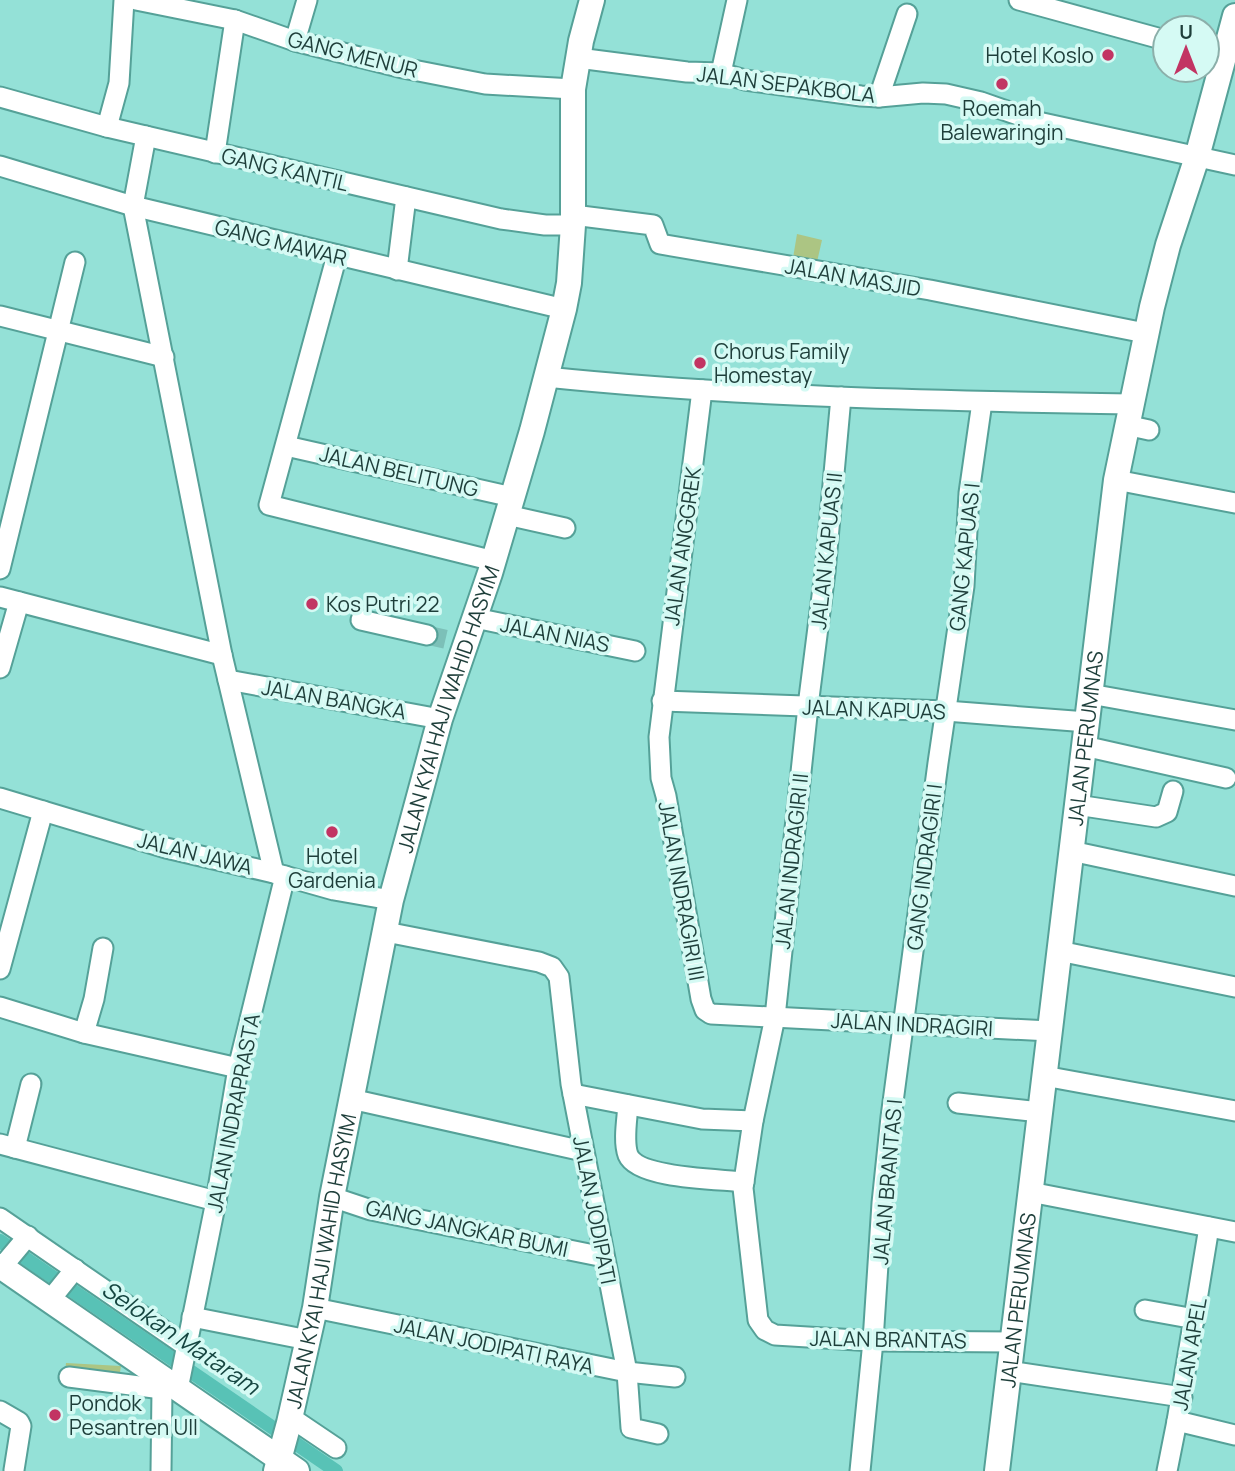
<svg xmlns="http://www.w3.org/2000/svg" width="1235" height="1471" font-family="Manrope,sans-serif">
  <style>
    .green { fill: #acc583 }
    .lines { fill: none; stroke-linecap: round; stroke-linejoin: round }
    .canal { stroke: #58c2b6; stroke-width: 14 }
    .minor-tunnel { stroke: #7cc0b8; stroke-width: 19; stroke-dasharray: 19 10; stroke-linecap: butt }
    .minor-casing { stroke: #55a198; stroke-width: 23 }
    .major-casing { stroke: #55a198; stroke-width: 28 }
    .minor { stroke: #fff; stroke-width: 19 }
    .major { stroke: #fff; stroke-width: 24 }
    .poi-dot { fill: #c23463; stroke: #d5faf4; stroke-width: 2.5 }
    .labels { text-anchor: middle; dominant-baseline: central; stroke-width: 7; stroke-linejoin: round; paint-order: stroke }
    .street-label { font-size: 21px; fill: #1e3e3a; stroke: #d5faf4 }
    .poi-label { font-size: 21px; fill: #1e3e3a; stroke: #d5faf4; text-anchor: start }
    .water-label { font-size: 23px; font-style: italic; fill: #154540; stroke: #d5faf4 }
  </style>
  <rect width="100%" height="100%" fill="#94e1d7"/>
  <g class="green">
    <polygon points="797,234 822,240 817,262 793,258"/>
    <polygon points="66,1363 121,1366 118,1385 64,1382"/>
  </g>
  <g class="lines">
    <polyline class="canal" points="0,1241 336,1471"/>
    <polyline class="minor-tunnel" points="427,635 466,644"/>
    <g class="minor-casing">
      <g id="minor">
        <polyline points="136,0 235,20 295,41 403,68 485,84 573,89"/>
        <polyline points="1019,0 1165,40"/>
        <polyline points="295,41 307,0"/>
        <polyline points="578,58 687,72 721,73 745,80 861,96 879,97 923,93 946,94 981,102 1038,122 1235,165"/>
        <polyline points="721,73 737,0"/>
        <polyline points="0,97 107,127 501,219 545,225 573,225"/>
        <polyline points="879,97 907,14"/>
        <polyline points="107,127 119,83 124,0"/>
        <polyline points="146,136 133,206 222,655 274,873"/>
        <polyline points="215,153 235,20"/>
        <polyline points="0,166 133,206 564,309"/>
        <polyline points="573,215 653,225 660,244 930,290 1145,333"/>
        <polyline points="337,255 269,505 494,561"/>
        <polyline points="397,270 406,197"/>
        <polyline points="0,316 164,357"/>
        <path d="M546 377C740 397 936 401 1131 404"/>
        <polyline points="702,390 659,737 661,778 666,796 701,999 705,1010 711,1014 1050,1031"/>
        <polyline points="841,397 825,572 808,706 775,1017 753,1121 743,1188 758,1320 765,1330 775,1335 873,1341 1012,1342"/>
        <polyline points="1126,425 1149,430"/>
        <polyline points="286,446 512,497"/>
        <polyline points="1116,480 1235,503"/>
        <polyline points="507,515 565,528"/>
        <polyline points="0,569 75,262"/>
        <polyline points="0,597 222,655"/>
        <polyline points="475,618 635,651"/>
        <polyline points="361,620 427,635"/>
        <polyline points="0,668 19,602"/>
        <polyline points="228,680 440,719"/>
        <polyline points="1090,694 1235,720"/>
        <polyline points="662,701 946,711 1087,722"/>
        <polyline points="1084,746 1226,778"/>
        <polyline points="0,798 166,848 274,873 334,890 391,900"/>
        <polyline points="1077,805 1156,817 1167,812 1173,791"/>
        <polyline points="1071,851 1235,886"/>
        <polyline points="386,932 539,962 552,967 559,977 571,1084 627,1372 631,1428 658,1434"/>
        <polyline points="1059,951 1235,987"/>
        <polyline points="0,969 43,811"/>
        <polyline points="0,1007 84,1033 238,1068"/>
        <polyline points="84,1033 94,999 103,948"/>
        <polyline points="1044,1076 1235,1111"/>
        <polyline points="573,1094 702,1119 753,1121"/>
        <polyline points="351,1099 583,1151"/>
        <polyline points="958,1103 1040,1112"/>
        <path d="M628 1105C627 1120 623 1141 628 1155 638 1179 720 1179 744 1182"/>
        <polyline points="0,1144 216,1201"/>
        <polyline points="15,1148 31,1084"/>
        <polyline points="1030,1192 1235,1232"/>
        <polyline points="332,1197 371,1210 604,1257"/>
        <polyline points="0,1218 186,1346"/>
        <polyline points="1209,1227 1177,1421 1235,1435"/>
        <polyline points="2,1267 28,1236"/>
        <polyline points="50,1300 75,1269"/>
        <polyline points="315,1308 627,1372 675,1377"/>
        <polyline points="1145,1310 1195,1319"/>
        <polyline points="192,1317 308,1340"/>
        <polyline points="1009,1371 1182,1397"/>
        <polyline points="69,1377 162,1389"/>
        <polyline points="178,1389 216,1201 238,1068 285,876"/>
        <polyline points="0,1411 19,1422 21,1426 14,1470"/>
        <polyline points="290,1417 336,1448"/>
        <polyline points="161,1471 162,1389 166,1380"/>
        <polyline points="860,1471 873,1341 882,1203 891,1117 938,763 964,586 969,493 982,402"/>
        <polyline points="1167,1471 1177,1421"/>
      </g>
    </g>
    <g class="major-casing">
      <g id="major">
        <polyline points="0,1266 297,1471"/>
        <path id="s1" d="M276 1471 289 1423 315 1308 332 1197 391 900 440 719 490 573 532 431 564 309 569 283 573 225V89L581 41 592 0"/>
        <path id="s2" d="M997 1471 1116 480 1152 307 1168 245 1197 157 1235 16"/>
      </g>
    </g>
    <use href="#minor" class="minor"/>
    <use href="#major" class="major"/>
  </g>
  <g class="poi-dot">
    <circle cx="1108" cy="55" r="7"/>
    <circle cx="1002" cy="84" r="7"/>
    <circle cx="700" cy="363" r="7"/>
    <circle cx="312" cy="604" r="7"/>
    <circle cx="332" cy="832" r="7"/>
    <circle cx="55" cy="1415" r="7"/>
  </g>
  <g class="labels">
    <g class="street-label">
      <text transform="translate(353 54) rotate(14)">GANG MENUR</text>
      <text transform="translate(786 84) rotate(7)">JALAN SEPAKBOLA</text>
      <text transform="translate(285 169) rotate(13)">GANG KANTIL</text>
      <text transform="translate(281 242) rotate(14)">GANG MAWAR</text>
      <text transform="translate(853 277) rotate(10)">JALAN MASJID</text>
      <text transform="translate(399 471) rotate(13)">JALAN BELITUNG</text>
      <text transform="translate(682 546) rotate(-82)">JALAN ANGGREK</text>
      <text transform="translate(826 551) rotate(-84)">JALAN KAPUAS II</text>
      <text transform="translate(964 557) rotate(-84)">GANG KAPUAS I</text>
      <text transform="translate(555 634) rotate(11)">JALAN NIAS</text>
      <text transform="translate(334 699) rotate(10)">JALAN BANGKA</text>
      <text stroke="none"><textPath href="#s1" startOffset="782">JALAN KYAI HAJI WAHID HASYIM</textPath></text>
      <text transform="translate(874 709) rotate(2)">JALAN KAPUAS</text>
      <text stroke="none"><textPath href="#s2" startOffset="738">JALAN PERUMNAS</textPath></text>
      <text transform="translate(195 853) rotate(14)">JALAN JAWA</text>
      <text transform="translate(791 861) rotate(-84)">JALAN INDRAGIRI II</text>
      <text transform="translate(924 867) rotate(-83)">GANG INDRAGIRI I</text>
      <text transform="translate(682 891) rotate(80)">JALAN INDRAGIRI III</text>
      <text transform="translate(912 1024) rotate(3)">JALAN INDRAGIRI</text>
      <text transform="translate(233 1113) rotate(-79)">JALAN INDRAPRASTA</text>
      <text transform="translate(887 1182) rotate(-85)">JALAN BRANTAS I</text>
      <text transform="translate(595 1210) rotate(79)">JALAN JODIPATI</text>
      <text transform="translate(467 1228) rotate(12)">GANG JANGKAR BUMI</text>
      <text stroke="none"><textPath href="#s1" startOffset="215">JALAN KYAI HAJI WAHID HASYIM</textPath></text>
      <text stroke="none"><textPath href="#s2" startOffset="172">JALAN PERUMNAS</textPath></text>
      <text transform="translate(888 1339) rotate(1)">JALAN BRANTAS</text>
      <text transform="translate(494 1345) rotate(12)">JALAN JODIPATI RAYA</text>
      <text transform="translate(1189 1354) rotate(-80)">JALAN APEL</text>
    </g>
    <g class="poi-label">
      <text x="1094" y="55" text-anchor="end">Hotel Koslo</text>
      <text x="1002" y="108" text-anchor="middle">Roemah<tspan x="1002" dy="24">Balewaringin</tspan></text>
      <text x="714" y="351">Chorus Family<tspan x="714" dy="24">Homestay</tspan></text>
      <text x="326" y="604">Kos Putri 22</text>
      <text x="332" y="856" text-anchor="middle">Hotel<tspan x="332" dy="24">Gardenia</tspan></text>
      <text x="69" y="1403">Pondok<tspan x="69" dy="24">Pesantren UII</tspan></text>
    </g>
    <g class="water-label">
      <text transform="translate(181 1337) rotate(34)">Selokan Mataram</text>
    </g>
  </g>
  <g transform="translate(1186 49)"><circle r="33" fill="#d5faf4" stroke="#8cafaa" stroke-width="2"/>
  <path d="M0-5L12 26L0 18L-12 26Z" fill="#c23463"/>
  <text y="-10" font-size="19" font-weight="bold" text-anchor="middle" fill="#1e3e3a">U</text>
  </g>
</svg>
